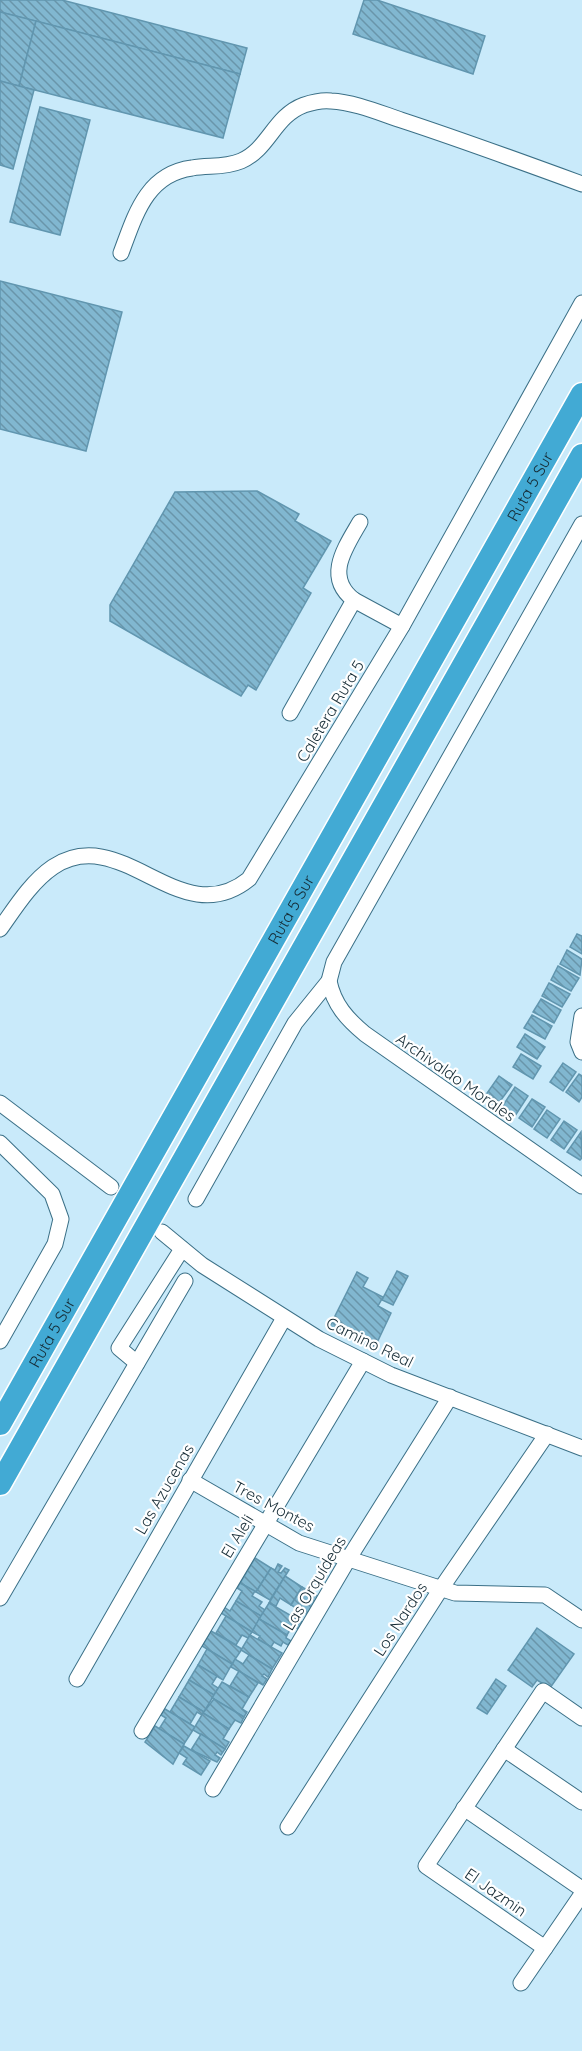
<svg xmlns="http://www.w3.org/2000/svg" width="582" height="2051" font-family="Quicksand,sans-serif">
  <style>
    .building { fill: url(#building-back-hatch); stroke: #6196af; stroke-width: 1.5 }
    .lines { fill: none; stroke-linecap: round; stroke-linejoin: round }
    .minor-casing { stroke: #3b7087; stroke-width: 17 }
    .highway-casing { stroke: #fff; stroke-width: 25 }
    .minor { stroke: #fff; stroke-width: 15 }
    .highway { stroke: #42aad4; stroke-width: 22 }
    .labels { text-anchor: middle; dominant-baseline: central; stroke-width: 4.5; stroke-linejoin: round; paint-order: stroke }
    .street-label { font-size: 16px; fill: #162c36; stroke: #fff }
  </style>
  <defs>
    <pattern id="building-back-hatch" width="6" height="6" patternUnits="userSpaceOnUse" patternTransform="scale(1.5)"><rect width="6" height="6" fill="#81b7d0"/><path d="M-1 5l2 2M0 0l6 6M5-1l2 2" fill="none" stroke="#6995aa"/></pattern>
  </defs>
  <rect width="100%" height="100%" fill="#c9eafa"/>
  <g class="building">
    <polygon points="0,0 62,0 247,48 240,74 0,12"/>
    <polygon points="364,0 377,0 485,36 473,74 353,34"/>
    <polygon points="0,12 36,21 19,86 0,81"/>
    <polygon points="36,21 240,74 223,138 19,86"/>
    <polygon points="0,81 34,90 13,169 0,165"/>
    <polygon points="40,107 90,120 60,235 10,222"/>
    <polygon points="0,281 122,312 86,451 0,429"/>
    <polygon points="257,491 299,514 295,521 331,541 303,588 311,593 256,690 248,685 241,696 110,621 110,605 175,492"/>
    <polygon points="577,934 582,936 582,954 570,947"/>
    <polygon points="567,950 582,959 580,975 560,964"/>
    <polygon points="558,966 579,978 571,991 551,980"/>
    <polygon points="549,983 570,994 562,1007 542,996"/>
    <polygon points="541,999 561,1010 554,1023 533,1012"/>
    <polygon points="532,1015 552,1026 545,1039 524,1028"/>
    <polygon points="525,1034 545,1047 537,1059 517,1047"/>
    <polygon points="521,1054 541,1066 533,1079 513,1067"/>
    <polygon points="563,1063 576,1072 563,1091 550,1082"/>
    <polygon points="579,1074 582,1076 582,1097 579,1102 566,1092"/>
    <polygon points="499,1076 512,1085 498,1104 485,1096"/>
    <polygon points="515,1087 528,1096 515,1116 502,1107"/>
    <polygon points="532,1099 545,1107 532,1127 519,1118"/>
    <polygon points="547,1110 560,1119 547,1138 534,1129"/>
    <polygon points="564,1121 577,1130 564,1149 551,1140"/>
    <polygon points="581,1132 582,1158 580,1160 567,1152"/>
    <polygon points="397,1271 408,1276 393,1305 382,1300"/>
    <polygon points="357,1272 368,1278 363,1287 383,1297 378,1306 391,1313 374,1349 329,1328"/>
    <polygon points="255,1558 271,1568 256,1592 240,1583"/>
    <polygon points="278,1564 282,1566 278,1572 281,1573 285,1568 289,1570 270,1600 256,1592 271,1568 275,1570"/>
    <polygon points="285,1576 302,1587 291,1605 280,1598 276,1606 269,1603"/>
    <polygon points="240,1583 255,1591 252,1596 262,1602 259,1606 265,1610 261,1616 236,1601 242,1591 237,1588"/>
    <polygon points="302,1587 319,1597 308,1615 291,1605"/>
    <polygon points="236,1601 261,1616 252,1632 221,1613 224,1607 230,1611"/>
    <polygon points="269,1603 302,1622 298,1629 293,1625 287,1635 259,1619"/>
    <polygon points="226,1616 252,1632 248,1638 242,1635 236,1645 216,1633"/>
    <polygon points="259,1619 287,1635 286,1638 291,1641 288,1645 283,1642 281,1646 274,1642 271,1647 258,1639 260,1636 252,1632"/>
    <polygon points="537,1628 574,1654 550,1688 537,1680 532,1687 508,1670"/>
    <polygon points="211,1631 242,1649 232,1664 202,1646"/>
    <polygon points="250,1635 282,1653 272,1669 241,1650"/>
    <polygon points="207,1649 232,1664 223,1680 198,1665"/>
    <polygon points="249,1655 272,1669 268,1677 264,1674 262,1676 267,1679 263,1685 231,1667 235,1659 243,1664"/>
    <polygon points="198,1665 217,1676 212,1684 218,1688 214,1695 189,1680"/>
    <polygon points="239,1671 258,1683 249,1697 230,1686"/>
    <polygon points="496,1679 506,1686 487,1714 477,1708"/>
    <polygon points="189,1680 214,1695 204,1712 179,1697"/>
    <polygon points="222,1682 249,1697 242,1709 247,1712 244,1717 212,1698"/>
    <polygon points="179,1697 204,1712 202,1715 197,1712 190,1724 170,1712"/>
    <polygon points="214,1699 244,1717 241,1723 235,1720 229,1729 203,1713"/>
    <polygon points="165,1709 195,1727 184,1744 159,1729 166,1718 161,1715"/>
    <polygon points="203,1713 229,1729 223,1739 229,1742 225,1749 193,1730"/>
    <polygon points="155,1726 184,1744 173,1764 145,1742"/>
    <polygon points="201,1734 225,1749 221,1755 217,1752 215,1755 220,1758 217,1762 191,1750"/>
    <polygon points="184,1746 210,1761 201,1775 183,1764 187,1758 179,1753"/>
  </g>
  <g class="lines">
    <g class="minor-casing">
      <g id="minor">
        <path d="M121 253C135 216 146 174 192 168 209 165 224 168 241 161 269 149 274 116 304 105 313 102 322 100 331 101 354 102 380 113 401 120 462 140 522 162 582 184"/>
        <polyline points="354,600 402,626"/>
        <path d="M290 713 354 600C324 577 345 548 360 522"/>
        <path d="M0 929C15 908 31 882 53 867 122 821 180 935 249 879L402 626 582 303"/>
        <path d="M329 981C334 1005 347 1019 365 1034L582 1186"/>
        <polyline points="582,1016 578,1042 582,1052"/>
        <polyline points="0,1103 111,1187"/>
        <polyline points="0,1143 52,1194 61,1219 55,1244 0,1341"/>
        <polyline points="196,1199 295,1023 329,981 334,962 582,524"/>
        <polyline points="162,1232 202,1265 319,1339 391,1375 582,1448"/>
        <polyline points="137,1363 119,1348 182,1249"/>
        <polyline points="190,1480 299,1543 455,1593 545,1595 582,1620"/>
        <polyline points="0,1598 185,1281"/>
        <polyline points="77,1679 284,1318"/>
        <polyline points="142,1731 363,1361"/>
        <polyline points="504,1749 582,1802"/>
        <polyline points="213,1789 349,1558 450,1397"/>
        <polyline points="464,1808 582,1889"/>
        <polyline points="288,1827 440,1590 547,1434"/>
        <polyline points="545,1948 426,1866 543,1691 582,1718"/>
        <polyline points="521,1983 582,1894"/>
      </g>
    </g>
    <g class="highway-casing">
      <g id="highway">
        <path id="s1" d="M0 1424 582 394"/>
        <polyline points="0,1484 582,455"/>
      </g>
    </g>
    <use href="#minor" class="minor"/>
    <use href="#highway" class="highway"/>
  </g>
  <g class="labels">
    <g class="street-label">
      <text stroke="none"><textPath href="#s1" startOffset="1077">Ruta 5 Sur</textPath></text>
      <text transform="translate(330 711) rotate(-59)">Caletera Ruta 5</text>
      <text stroke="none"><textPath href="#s1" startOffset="591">Ruta 5 Sur</textPath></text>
      <text transform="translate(456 1077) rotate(35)">Archivaldo Morales</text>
      <text stroke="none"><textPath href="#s1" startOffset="105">Ruta 5 Sur</textPath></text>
      <text transform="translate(370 1342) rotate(26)">Camino Real</text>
      <text transform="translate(164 1489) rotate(-60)">Las Azucenas</text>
      <text transform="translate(274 1506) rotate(28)">Tres Montes</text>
      <text transform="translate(237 1536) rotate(-59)">El Aleli</text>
      <text transform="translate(314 1583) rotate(-59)">Las Orquídeas</text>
      <text transform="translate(400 1619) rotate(-57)">Los Nardos</text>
      <text transform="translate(496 1892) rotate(35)">El Jazmin</text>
    </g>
  </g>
</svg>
